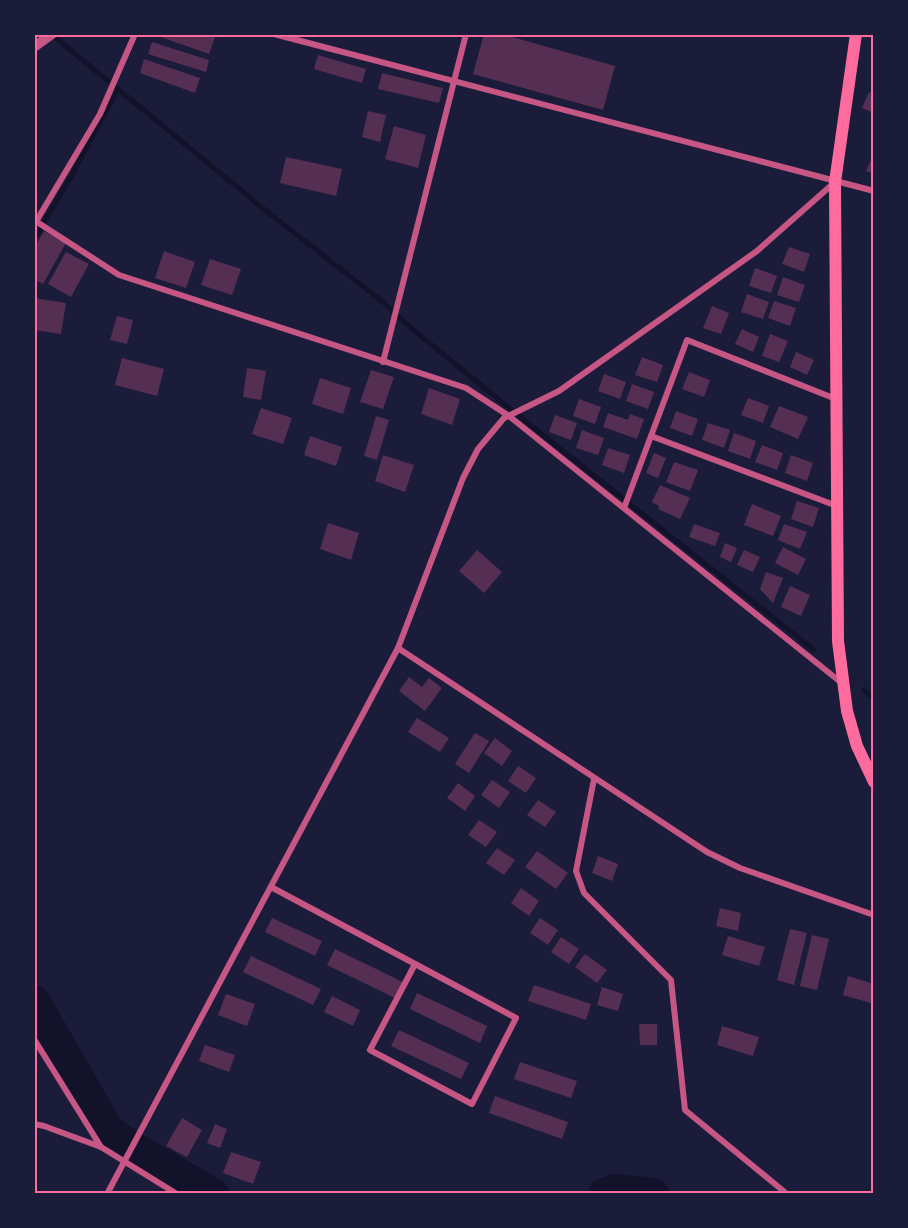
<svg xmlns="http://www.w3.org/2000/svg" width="908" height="1228" font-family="Cabin,sans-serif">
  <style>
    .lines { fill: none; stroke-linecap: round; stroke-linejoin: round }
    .stream { stroke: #12122b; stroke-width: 5 }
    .river { stroke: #12122b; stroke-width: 32 }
    .building { fill: #542f53 }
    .minor { stroke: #c65784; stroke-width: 6 }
    .tertiary { stroke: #c65784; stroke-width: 10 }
    .secondary { stroke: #ff6b9d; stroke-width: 12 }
    .neatline { fill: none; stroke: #ff6b9d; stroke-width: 2 }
  </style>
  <rect width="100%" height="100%" fill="#1b1b3a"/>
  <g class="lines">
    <g class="stream">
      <polyline points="51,34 265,210 383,302 405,323 514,412 814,650"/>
      <polyline points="34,239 72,175 118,89"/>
      <polyline points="864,690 874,699"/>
    </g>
    <g class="river">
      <polyline points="34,1001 107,1128 124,1142 213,1194"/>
      <polyline points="604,1194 616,1190 653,1194"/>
    </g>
  </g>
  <g class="building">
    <polygon points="152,34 216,34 209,54"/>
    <polygon points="484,34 502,34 615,66 603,110 473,74"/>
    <polygon points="152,42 209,60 206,72 148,54"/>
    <polygon points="318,55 366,69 362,83 314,69"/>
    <polygon points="144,59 200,78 195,93 140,73"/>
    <polygon points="382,73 443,88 439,103 378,89"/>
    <polygon points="869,92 874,94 874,113 862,108"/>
    <polygon points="368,111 386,115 380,142 362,137"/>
    <polygon points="394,126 426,135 418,168 385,159"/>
    <polygon points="874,153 874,173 866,171"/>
    <polygon points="286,157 342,169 336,196 280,183"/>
    <polygon points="44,231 66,243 43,284 34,279 34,248"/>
    <polygon points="789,247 810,254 804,272 782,264"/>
    <polygon points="164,251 195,262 186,288 155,278"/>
    <polygon points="66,252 89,264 71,297 48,284"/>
    <polygon points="210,259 241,269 232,295 201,285"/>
    <polygon points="755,268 777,276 771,293 749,286"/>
    <polygon points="783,277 805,285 799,302 777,295"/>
    <polygon points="747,294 769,302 763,319 741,312"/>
    <polygon points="34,298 66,303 61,334 34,330"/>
    <polygon points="774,301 796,308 790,326 768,318"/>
    <polygon points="712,306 729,313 721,334 703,328"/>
    <polygon points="117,316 133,320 127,344 110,340"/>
    <polygon points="742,329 759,337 753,352 735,344"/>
    <polygon points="770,334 788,341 779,362 762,356"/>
    <polygon points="796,352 814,360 807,375 790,367"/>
    <polygon points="642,357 663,365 657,382 635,375"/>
    <polygon points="122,358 164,369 157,396 115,385"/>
    <polygon points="247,368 266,371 261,400 243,397"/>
    <polygon points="371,370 394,377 383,409 360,402"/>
    <polygon points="689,372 710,380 704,397 682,389"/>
    <polygon points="604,374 626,382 620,399 598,391"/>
    <polygon points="320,378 351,388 343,414 312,404"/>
    <polygon points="632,384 654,392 648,409 626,401"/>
    <polygon points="429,388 460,399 452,425 421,414"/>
    <polygon points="748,398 769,406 763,423 741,415"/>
    <polygon points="579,399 601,407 595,424 573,416"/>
    <polygon points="779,406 808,417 798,439 770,427"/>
    <polygon points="261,408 292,418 283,444 252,434"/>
    <polygon points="676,411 698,419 692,436 670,428"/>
    <polygon points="608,413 628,420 630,414 644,419 637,439 603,427"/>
    <polygon points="555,415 577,423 571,440 549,432"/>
    <polygon points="376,416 389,420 377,460 364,456"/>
    <polygon points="708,423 730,430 724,448 702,440"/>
    <polygon points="582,430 604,438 598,455 576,448"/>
    <polygon points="734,433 756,441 750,459 728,451"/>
    <polygon points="310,436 342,447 336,466 304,455"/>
    <polygon points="762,445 783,453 777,470 755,462"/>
    <polygon points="608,448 630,455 624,473 602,465"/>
    <polygon points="654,453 666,458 658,478 646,473"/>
    <polygon points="383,455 414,465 405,492 375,481"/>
    <polygon points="791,455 813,463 807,481 785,473"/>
    <polygon points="674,462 698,470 690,491 666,482"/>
    <polygon points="660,485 690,498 680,519 658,509 659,506 652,502"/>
    <polygon points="797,501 819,508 813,527 791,519"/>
    <polygon points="752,504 781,516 773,536 744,525"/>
    <polygon points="328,523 359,533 351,560 320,549"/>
    <polygon points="694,524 720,533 715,546 689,537"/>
    <polygon points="784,524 807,532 800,549 778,540"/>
    <polygon points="725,543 737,548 731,562 720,557"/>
    <polygon points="783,547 806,559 798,575 775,563"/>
    <polygon points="477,550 502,572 484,593 459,571"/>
    <polygon points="744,550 760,557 753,572 737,565"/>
    <polygon points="766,572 783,578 773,603 760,589"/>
    <polygon points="790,586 810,595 801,616 781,607"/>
    <polygon points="409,677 422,687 429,678 442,688 425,711 399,691"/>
    <polygon points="417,718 449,738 440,752 408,732"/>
    <polygon points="475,733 489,741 469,773 455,764"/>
    <polygon points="495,738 512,751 502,766 484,753"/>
    <polygon points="518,766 536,778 526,793 508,781"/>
    <polygon points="492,780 510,792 499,808 481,795"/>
    <polygon points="458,783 475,796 465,811 447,798"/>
    <polygon points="538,800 556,812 545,827 527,815"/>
    <polygon points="479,820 497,832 486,847 468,835"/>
    <polygon points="497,848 515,860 504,875 486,863"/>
    <polygon points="537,851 568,873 556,889 525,867"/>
    <polygon points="598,856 618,864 612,881 592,873"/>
    <polygon points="521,888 539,901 529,916 511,903"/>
    <polygon points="720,908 741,913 738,931 716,926"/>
    <polygon points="272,918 322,941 315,956 265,932"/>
    <polygon points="540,918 558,930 548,945 530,933"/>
    <polygon points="790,929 807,933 794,985 777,980"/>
    <polygon points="812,935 829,939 817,990 800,986"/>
    <polygon points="728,936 765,947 759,966 722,955"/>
    <polygon points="561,937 579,949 569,964 551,952"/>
    <polygon points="335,949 405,983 397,999 327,965"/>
    <polygon points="585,954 607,970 597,983 575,967"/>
    <polygon points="251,956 321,989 313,1005 243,972"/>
    <polygon points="848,976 874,984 874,1004 843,995"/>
    <polygon points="534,985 591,1004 586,1020 528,1001"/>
    <polygon points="602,987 623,994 618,1011 597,1005"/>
    <polygon points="417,993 487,1026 480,1043 410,1009"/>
    <polygon points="226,994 255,1004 247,1026 218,1015"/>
    <polygon points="332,996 360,1010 353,1026 324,1012"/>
    <polygon points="639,1024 657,1024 657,1045 640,1045"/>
    <polygon points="722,1026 759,1037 753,1056 717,1045"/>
    <polygon points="399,1030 469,1063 461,1079 391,1046"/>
    <polygon points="205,1045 235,1055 229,1072 199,1061"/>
    <polygon points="520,1062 577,1081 571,1098 514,1079"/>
    <polygon points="495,1096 568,1122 562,1139 489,1113"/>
    <polygon points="182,1118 202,1130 187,1157 166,1146"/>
    <polygon points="215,1124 227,1129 220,1148 207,1143"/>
    <polygon points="231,1152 261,1162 253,1184 223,1173"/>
  </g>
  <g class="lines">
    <g class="minor">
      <polyline points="274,34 874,191"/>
      <polyline points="37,222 119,275 466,388 509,416 843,684"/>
      <polyline points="34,225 100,114 135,34"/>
      <polyline points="383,362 466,34"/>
      <polyline points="651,436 837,506"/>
      <polyline points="624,508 687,340 836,399"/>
      <polyline points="398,648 707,852 740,868 874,915"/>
      <polyline points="594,779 576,871 584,893 671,980 685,1110 787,1194"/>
      <polyline points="271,887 492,1005 516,1018 472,1104 370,1050 415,964"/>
      <polyline points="34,1039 101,1147"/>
      <polyline points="34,1124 44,1126 101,1147 177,1194"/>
      <polyline points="107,1194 398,648 463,478 478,449 504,418 559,391 757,251 835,182"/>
    </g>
    <polyline class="tertiary" points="34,47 52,34"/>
    <polyline class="secondary" points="856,34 835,182 838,641 847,711 857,746 874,782"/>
  </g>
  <rect width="908" height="1228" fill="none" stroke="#1b1b3a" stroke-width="72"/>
  <rect x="36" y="36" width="836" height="1156" class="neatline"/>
</svg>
